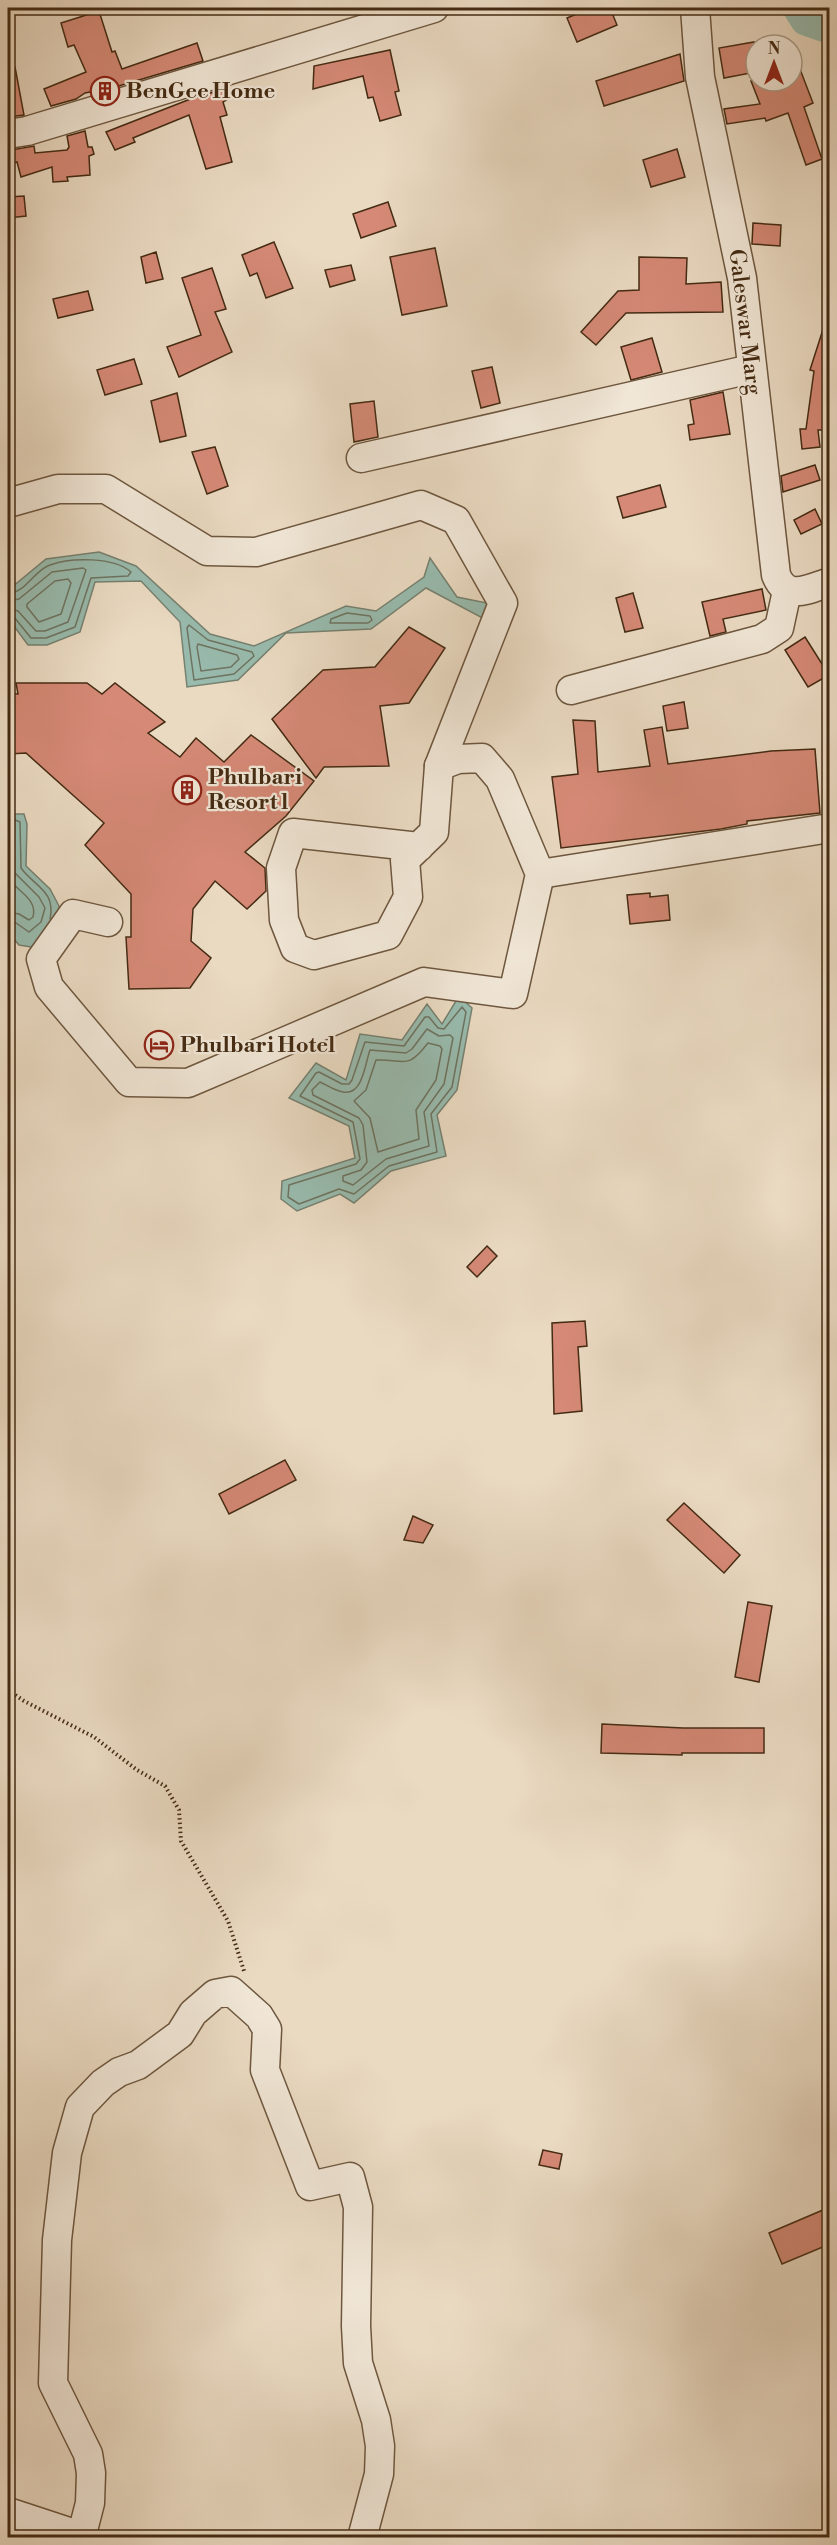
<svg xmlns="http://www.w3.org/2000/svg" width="837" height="2545" font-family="'Libre Bodoni',serif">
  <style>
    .water { fill: #98bbae; stroke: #768170; stroke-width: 1.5 }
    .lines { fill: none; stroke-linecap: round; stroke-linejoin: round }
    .shore { stroke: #6e7360; stroke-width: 1.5 }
    .river { stroke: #98bbae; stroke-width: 34 }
    .building { fill: #d58976; stroke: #442b13; stroke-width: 1.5 }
    .minor-casing { stroke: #6e573f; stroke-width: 31 }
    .path { stroke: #442b13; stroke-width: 4; stroke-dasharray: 1.5 3; stroke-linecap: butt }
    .minor { stroke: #f1e7d7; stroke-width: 28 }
    .labels { text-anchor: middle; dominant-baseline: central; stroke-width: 4.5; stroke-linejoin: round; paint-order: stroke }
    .poi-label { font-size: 22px; font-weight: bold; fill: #442b13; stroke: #f1e7d7; text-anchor: start }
    .street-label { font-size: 22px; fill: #442b13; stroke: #f1e7d7 }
  </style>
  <rect width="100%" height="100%" fill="#eadac2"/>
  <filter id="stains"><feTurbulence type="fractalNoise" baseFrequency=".00333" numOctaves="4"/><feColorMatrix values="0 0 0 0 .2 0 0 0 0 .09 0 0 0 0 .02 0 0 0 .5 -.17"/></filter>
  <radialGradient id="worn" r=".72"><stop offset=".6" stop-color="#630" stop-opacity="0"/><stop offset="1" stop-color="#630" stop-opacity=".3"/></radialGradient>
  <g class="water">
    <polygon points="99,552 136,566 210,634 254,646 346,606 376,611 424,577 430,558 457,597 492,604 488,621 426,588 371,629 286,633 238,680 187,687 180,622 141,581 95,582 80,632 47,645 28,645 8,618 8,587 12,587 46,559"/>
    <polygon points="8,799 13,814 24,814 27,824 26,866 50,889 59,906 54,930 31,947 19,945 8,932"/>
    <polygon points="459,996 472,1008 457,1090 437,1115 446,1156 391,1171 354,1203 340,1194 297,1211 281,1199 282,1181 355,1158 349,1126 289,1098 316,1063 346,1080 360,1034 402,1040 427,1004 442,1024"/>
  </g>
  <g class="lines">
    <g class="shore">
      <polygon points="68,579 71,583 61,614 39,622 27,607 27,604 55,581"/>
      <path d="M8 593C25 594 34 570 50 565 71 557 114 557 131 572L128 576 91 578 75 627 46 638H31L14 617 8 615"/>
      <polyline points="8,601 19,599 52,572 83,568 86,570 68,622 45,631 36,631 18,611 8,608"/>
      <polygon points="347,613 370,616 372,620 368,623 330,623 331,619"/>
      <polygon points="189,625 208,640 252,652 254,656 234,674 194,680 187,628"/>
      <polygon points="198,644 237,655 239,659 231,667 201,671 197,647"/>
      <path d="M8 817 20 822 21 868C35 887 56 891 50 919"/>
      <polyline points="8,827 13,830 14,872 39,897 45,908 41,922 29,932 16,923 8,921"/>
      <path d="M8 878C17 891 38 899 33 917L29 920 19 914 8 912"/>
      <polygon points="462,1007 466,1012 452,1087 431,1114 437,1152 389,1166 354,1194 339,1189 299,1204 288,1197 289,1185 356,1164 360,1159 353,1122 300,1096 316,1073 319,1072 342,1084 349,1084 352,1080 365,1042 404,1046 425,1017 429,1017 438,1028 444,1029"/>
      <path d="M427 1029 439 1036 450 1035 453 1038 444 1084 424 1112 429 1146 386 1159 353 1185 343 1181V1176L361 1170 367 1162 363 1125 359 1118 313 1095 312 1090 320 1082C327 1085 335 1091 343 1092 363 1096 365 1063 370 1050L406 1053 412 1049Z"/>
      <path d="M428 1043 440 1046 442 1049 436 1080 416 1110 419 1139 378 1152 370 1118 354 1101 366 1090 376 1060C406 1059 406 1071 428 1043Z"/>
    </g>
    <polyline class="river" points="800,8 807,19 830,27"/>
  </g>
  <g class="building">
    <polygon points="591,8 610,8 617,25 577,42 567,18"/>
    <polygon points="99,11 112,52 115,51 122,69 197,43 203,61 95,93 95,91 85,93 76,99 51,106 44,89 86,72 74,45 68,47 61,23"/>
    <polygon points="754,42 756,72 724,78 719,48"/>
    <polygon points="390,50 399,91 395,92 401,115 380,121 373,97 368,98 363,76 313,89 314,66"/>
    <polygon points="793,51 813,103 804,107 822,159 806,165 788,113 766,121 765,118 727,124 724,109 760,104 751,81 792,81"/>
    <polygon points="680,54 684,81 604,106 596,81"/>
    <polygon points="15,67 24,115 8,117 8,68"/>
    <polygon points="224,89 228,99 223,102 227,115 220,117 232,162 206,169 189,115 133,138 135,142 115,150 106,132 193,98"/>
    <polygon points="85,131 88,147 92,147 94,154 89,156 90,175 67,177 68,181 53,182 52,167 21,177 17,162 13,163 11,150 34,146 35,153 67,150 69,147 67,136"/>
    <polygon points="677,149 685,177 651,187 643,160"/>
    <polygon points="24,196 26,216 8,218 8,197"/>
    <polygon points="388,202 396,226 361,238 353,214"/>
    <polygon points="753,223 781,225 780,246 752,244"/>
    <polygon points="274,242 293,288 266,298 257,273 250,276 242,255"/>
    <polygon points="435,248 447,306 402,315 390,257"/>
    <polygon points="156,252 163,279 146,283 141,257"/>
    <polygon points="639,257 687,258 686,284 721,282 723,312 626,313 596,345 581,332 618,291 639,290"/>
    <polygon points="351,265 355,280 330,287 325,270"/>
    <polygon points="212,268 226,309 215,312 232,352 179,377 167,347 201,335 182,278"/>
    <polygon points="88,291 93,310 58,318 53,299"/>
    <polygon points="826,320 830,320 830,430 818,430 820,447 802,449 800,429 806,429 814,371 810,370"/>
    <polygon points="652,338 662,372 631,380 621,347"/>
    <polygon points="134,359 142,384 105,395 97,370"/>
    <polygon points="492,367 500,403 481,408 472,371"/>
    <polygon points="723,392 730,434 690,440 688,425 694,424 690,400"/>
    <polygon points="177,393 186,436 160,442 151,401"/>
    <polygon points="374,401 378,437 354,442 350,404"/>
    <polygon points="215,447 228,486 207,494 192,452"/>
    <polygon points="815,465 820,480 783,492 781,476"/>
    <polygon points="660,485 666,507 623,518 617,497"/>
    <polygon points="815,509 822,524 801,534 794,520"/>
    <polygon points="762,589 766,610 723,619 726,632 710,636 702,602"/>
    <polygon points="633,593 643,628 625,632 616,598"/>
    <polygon points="409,627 445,648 409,703 380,706 389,766 324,767 316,778 272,719 323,670 375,667"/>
    <polygon points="805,637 829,675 808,687 785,650"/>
    <polygon points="16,683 87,683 102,694 115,683 165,722 148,733 180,757 196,738 224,762 251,735 314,781 286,816 245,852 265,868 266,891 247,909 215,881 193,909 191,941 211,958 190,988 129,989 126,937 131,937 131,894 85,845 104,823 26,753 8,754 8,693 18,694"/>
    <polygon points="684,702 688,728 667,731 663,706"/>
    <polygon points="573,720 595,721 598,772 650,766 644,730 662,727 668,764 771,751 815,749 820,813 747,821 747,824 721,829 561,848 552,777 578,774"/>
    <polygon points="650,893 650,897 668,895 670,920 630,924 627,895"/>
    <polygon points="487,1246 497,1256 477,1277 467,1267"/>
    <polygon points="585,1321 587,1346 578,1347 582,1411 554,1414 552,1323"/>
    <polygon points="285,1460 296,1480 229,1514 219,1494"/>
    <polygon points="684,1503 740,1555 724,1573 667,1520"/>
    <polygon points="413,1516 433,1525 423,1543 404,1540"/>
    <polygon points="748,1602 772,1606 759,1682 735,1677"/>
    <polygon points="602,1724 683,1728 764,1728 764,1753 682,1753 682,1755 601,1753"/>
    <polygon points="543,2150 562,2154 559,2169 539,2165"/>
    <polygon points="830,2207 830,2244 782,2264 769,2233"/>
  </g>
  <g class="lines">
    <g class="minor-casing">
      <g id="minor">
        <path d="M695 8 700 77 742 278 776 575C787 602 808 589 830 582"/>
        <polyline points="8,134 27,131 434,8"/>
        <polyline points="361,458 751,369"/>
        <polyline points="8,503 58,489 106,489 207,551 256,552 421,505 456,520 503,603 439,766 434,832 405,860 408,897 388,935 314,955 295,948 284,920 281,868 293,833 419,847"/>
        <polyline points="571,690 762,639 779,628 787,591"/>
        <polyline points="540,874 830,828"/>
        <polyline points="108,922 73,914 41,959 49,987 129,1082 188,1083 424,982 513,994 540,874 500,779 482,758 458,759 439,766"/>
        <polyline points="8,2512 81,2536"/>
        <polyline points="81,2538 90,2503 91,2473 88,2454 53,2383 57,2240 67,2153 80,2107 103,2083 119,2072 138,2065 180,2034 193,2013 215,1994 231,1991 259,2016 267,2029 265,2070 310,2186 350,2177 358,2207 356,2326 358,2363 376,2420 380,2446 379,2474 362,2538"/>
      </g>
    </g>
    <polyline class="path" points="8,1690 24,1701 94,1737 137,1770 165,1786 179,1810 181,1841 228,1921 244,1971"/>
    <use href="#minor" class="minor"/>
  </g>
  <defs>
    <g id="building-ring" transform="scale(1.5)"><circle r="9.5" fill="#f1e7d7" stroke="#8f2418" stroke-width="1.5"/><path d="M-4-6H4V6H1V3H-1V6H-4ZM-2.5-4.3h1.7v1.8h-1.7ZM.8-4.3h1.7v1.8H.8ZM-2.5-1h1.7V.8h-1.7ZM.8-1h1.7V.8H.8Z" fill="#8f2418"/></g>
    <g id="hotel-ring" transform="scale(1.5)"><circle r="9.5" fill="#f1e7d7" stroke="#8f2418" stroke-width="1.5"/><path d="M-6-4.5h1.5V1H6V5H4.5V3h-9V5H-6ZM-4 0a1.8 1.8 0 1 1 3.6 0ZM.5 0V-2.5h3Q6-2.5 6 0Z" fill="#8f2418"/></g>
  </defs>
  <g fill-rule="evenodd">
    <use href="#building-ring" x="105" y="91"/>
    <use href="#building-ring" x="187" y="790"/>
    <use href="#hotel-ring" x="159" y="1045"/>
  </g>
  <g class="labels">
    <g class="poi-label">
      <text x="126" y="91">BenGee Home</text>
      <text x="208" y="777">Phulbari<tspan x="208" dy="25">Resort l</tspan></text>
      <text x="180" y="1045">Phulbari Hotel</text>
    </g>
    <g class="street-label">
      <text transform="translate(745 322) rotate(83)">Galeswar Marg</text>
    </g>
  </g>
  <rect width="837" height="2545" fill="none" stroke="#eadac2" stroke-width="30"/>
  <rect x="9" y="9" width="819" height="2527" fill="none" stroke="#442b13" stroke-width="3"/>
  <rect x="15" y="15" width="807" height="2515" fill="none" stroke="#442b13" stroke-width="1.5"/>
  <g transform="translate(774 63)"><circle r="28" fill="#f1e7d7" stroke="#ac9c89" stroke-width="1.5"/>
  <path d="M0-4.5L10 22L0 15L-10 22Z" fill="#8f2418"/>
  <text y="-9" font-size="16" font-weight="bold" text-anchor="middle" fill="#442b13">N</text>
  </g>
  <rect width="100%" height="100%" filter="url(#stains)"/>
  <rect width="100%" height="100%" fill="url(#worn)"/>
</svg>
